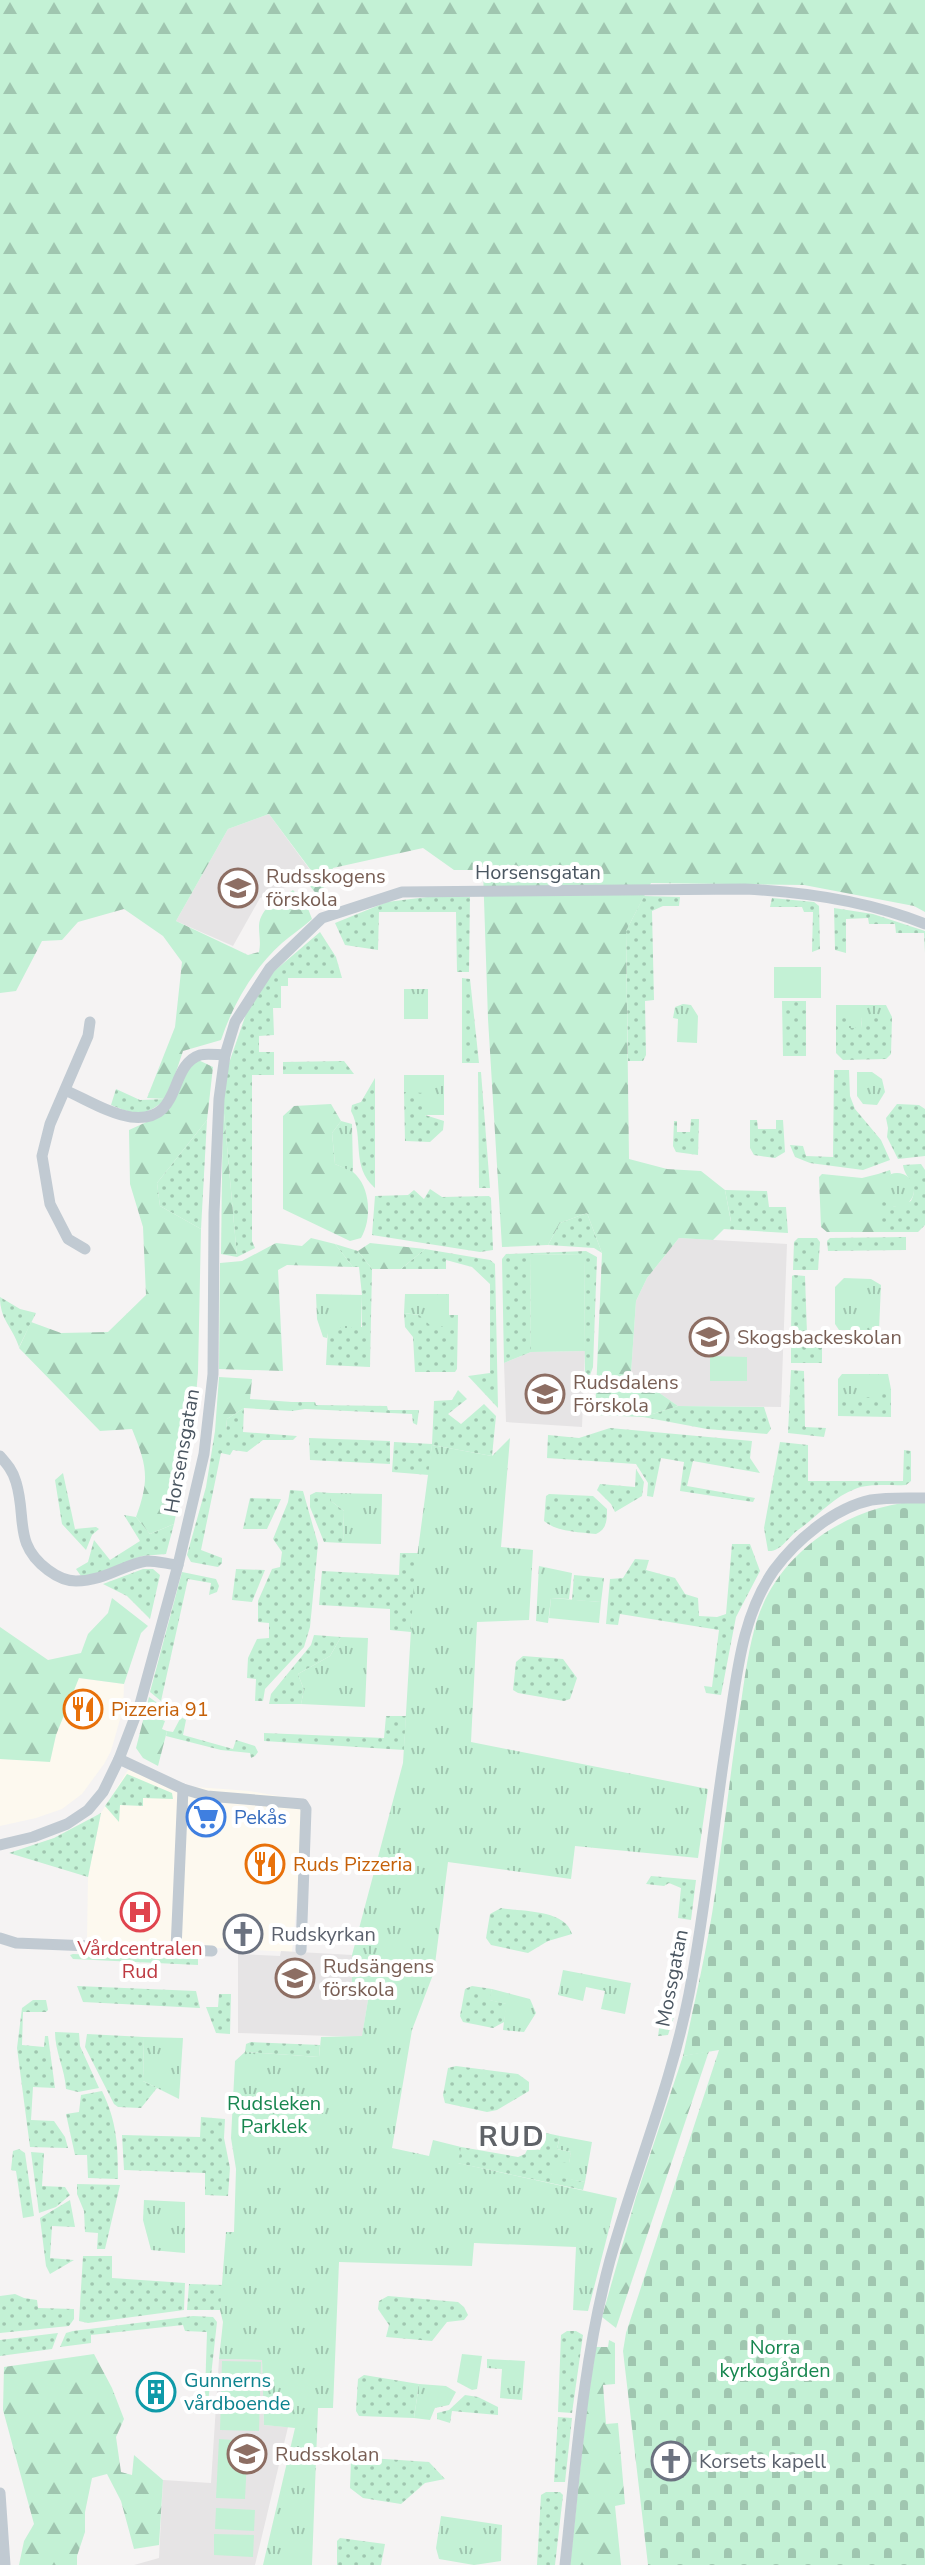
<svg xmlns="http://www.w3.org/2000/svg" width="925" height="2565" font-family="'Nunito Sans',sans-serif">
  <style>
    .commercial { fill: #fdf9ef }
    .education { fill: #e6e4e5 }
    .grass { fill: url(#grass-dots) }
    .forest { fill: url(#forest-firs) }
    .cemetery { fill: url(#cemetery-stones) }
    .park { fill: url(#park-tufts) }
    .pitch { fill: #c3f1d5 }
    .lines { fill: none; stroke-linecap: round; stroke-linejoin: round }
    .minor { stroke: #c1cad2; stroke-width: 11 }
    .labels { text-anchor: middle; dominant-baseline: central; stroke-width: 8; stroke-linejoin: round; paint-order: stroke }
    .street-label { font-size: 20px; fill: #4a5661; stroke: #fff }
    .education-label { font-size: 20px; fill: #785e54; stroke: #fff; text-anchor: start }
    .food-label { font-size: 20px; fill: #c56008; stroke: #fff; text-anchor: start }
    .shop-label { font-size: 20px; fill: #366cbe; stroke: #fff; text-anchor: start }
    .worship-label { font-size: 20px; fill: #5b616d; stroke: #fff; text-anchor: start }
    .health-label { font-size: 20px; fill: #be3a42; stroke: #fff }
    .park-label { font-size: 20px; fill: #17864f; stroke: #fff }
    .culture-label { font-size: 20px; fill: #0d838f; stroke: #fff; text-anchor: start }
    .district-label { font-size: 28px; font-weight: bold; letter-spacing: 2px; fill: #5f6368; stroke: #fff }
  </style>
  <defs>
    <pattern id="grass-dots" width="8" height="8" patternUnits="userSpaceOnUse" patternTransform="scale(2)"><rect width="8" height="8" fill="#c3f1d5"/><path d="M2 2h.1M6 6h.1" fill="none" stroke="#a0c6b0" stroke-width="1.8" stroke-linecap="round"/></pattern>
    <pattern id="forest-firs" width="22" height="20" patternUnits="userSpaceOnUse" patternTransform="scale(2)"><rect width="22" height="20" fill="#c3f1d5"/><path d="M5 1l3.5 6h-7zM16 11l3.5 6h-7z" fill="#a0c6b0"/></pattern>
    <pattern id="cemetery-stones" width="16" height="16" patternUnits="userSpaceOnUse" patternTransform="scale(2)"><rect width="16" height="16" fill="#c3f1d5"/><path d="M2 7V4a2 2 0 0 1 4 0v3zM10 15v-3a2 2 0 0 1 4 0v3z" fill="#a0c6b0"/></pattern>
    <pattern id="park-tufts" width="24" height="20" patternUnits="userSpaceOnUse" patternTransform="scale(2)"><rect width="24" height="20" fill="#c3f1d5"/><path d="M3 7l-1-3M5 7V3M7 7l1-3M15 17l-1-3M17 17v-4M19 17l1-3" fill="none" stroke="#a0c6b0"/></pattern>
  </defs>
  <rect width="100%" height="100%" fill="#f5f3f3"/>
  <g class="commercial">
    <polygon points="78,1678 124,1684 123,1709 111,1751 104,1764 82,1794 62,1809 36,1818 0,1826 0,1759 50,1761 56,1735"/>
    <polygon points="133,1762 183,1786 249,1791 307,1801 292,1952 87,1941 88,1877 101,1813"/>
  </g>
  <g class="education">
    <polygon points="269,814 310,870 304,879 260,898 233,946 176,921 228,829"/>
    <polygon points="679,1238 787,1244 781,1407 678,1406 631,1373 636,1301 647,1278"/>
    <polygon points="585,1351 582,1427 506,1422 504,1363 531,1352"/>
    <polygon points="281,1951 352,1955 352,1999 368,2000 362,2037 238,2033 238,1954 280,1956"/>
    <polygon points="219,2359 262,2360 264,2425 288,2427 255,2565 134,2565 159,2558 163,2480 211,2483"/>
  </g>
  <g class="grass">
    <polygon points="435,896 470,897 469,972 457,972 456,912 379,912 378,950 345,945 335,923 387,902"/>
    <polygon points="644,896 680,897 679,906 663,906 652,911 654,1000 645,1001 646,1055 643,1061 628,1061 626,931"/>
    <polygon points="772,898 814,902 819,906 820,949 812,952 813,912 804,912 802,907 770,907"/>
    <polygon points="834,908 873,914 925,931 925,953 924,933 896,933 895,924 869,924 868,918 846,919 846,953 835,950"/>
    <polygon points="320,932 336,957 342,978 288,978 288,986 281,986 281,1008 273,1008 274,1035 259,1036 259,1052 274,1052 274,1075 252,1075 252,1241 255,1248 237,1257 223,1102 228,1066 246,1014 272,973"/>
    <polygon points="462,978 470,979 479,1063 462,1063"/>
    <polygon points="782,1001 806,1001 806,1056 783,1056"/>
    <polygon points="836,1017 849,1017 861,1028 862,1017 892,1017 891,1054 886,1059 843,1060 836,1053"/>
    <polygon points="344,1061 354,1074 283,1074 283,1062"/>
    <polygon points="834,1070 849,1070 850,1096 855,1109 881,1140 890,1160 863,1170 810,1163 795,1157 790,1145 803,1146 806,1156 833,1157"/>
    <polygon points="478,1072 481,1072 490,1188 479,1188"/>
    <path d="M375 1078V1188C350 1166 365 1138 351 1111L352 1105 361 1102Z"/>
    <path d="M116 1089 140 1100 167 1099C143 1117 138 1116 111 1105Z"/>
    <polygon points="404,1092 425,1092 425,1115 444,1121 443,1130 430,1142 405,1141"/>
    <polygon points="897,1104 919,1105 925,1109 925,1156 898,1159 887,1137 888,1128 886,1118"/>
    <polygon points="691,1119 699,1119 698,1155 676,1152 673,1146 674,1121 677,1121 677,1132 690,1132"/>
    <polygon points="207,1120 201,1229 160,1206 157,1183"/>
    <polygon points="750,1120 757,1120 758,1129 776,1129 776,1120 783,1120 785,1152 775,1158 754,1155 750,1148"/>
    <path d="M921 1164 925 1170V1225L918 1232H878V1174L890 1170 891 1174C877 1184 878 1200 895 1207L911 1201C920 1184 905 1180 903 1165Z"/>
    <polygon points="414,1190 424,1199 430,1189 442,1197 489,1196 491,1198 493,1250 480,1252 372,1235 375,1196 408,1195"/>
    <polygon points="725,1190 767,1191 769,1207 786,1207 788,1233 723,1229 731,1221"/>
    <polygon points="587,1213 602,1253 594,1248 548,1245 560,1223"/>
    <polygon points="906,1237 906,1250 828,1251 827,1241 830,1238"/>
    <polygon points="798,1238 817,1238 820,1242 818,1270 793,1270 794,1242"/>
    <polygon points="335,1244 358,1251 372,1269 370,1367 326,1365 328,1328 362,1327 362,1295 359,1267 353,1267"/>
    <polygon points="425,1249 490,1260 495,1264 498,1408 468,1376 490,1373 490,1284 472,1267 446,1260 446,1269 401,1269"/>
    <polygon points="586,1251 597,1257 593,1367 589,1378 585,1376 584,1254 530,1255 531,1352 504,1363 502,1259 506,1254"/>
    <polygon points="794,1275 805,1276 807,1334 791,1333 792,1276"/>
    <path d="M0 1297 20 1309 36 1313 19 1347C12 1326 0 1320 0 1297Z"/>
    <polygon points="404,1313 419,1315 449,1326 449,1315 458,1315 457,1369 455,1372 415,1372 413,1337 405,1327"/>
    <rect x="791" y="1337" width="31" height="26"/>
    <polygon points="791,1370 804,1371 805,1427 826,1428 824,1437 788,1433"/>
    <polygon points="880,1389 891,1389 891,1417 838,1416 838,1401 861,1401 862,1397"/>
    <polygon points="458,1390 467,1399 448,1414 461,1424 484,1404 496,1416 492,1456 432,1445 429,1475 392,1472 394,1442 432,1444 434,1401 452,1400"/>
    <polygon points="292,1402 315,1402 316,1405 387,1406 388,1410 419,1410 417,1425 413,1423 412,1414 305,1409 292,1411"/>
    <polygon points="678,1406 764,1407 771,1429 767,1434 707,1429 643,1417"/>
    <polygon points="244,1408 243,1432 297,1436 293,1440 263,1440 247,1452 233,1450 230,1455 221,1453 201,1550 222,1558 222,1563 218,1567 191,1562 187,1555 206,1487 215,1431 226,1431 227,1419"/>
    <polygon points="610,1428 752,1441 750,1458 760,1473 693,1461 687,1486 755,1498 753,1502 680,1491 684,1462 661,1458 653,1497 647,1496 648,1483 636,1464 547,1458 548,1435 579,1438"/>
    <polygon points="309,1438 390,1441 390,1464 310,1460"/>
    <path d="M780 1442 808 1445V1481H903L904 1450 911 1451V1481L906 1485C890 1486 870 1483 855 1489 833 1497 817 1517 798 1530 788 1537 781 1552 768 1551L764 1528Z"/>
    <polygon points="636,1469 644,1482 642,1496 615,1512 611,1504 597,1490 600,1484 635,1487"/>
    <polygon points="63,1473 75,1529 96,1527 99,1529 92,1535 86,1550 62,1524 55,1480"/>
    <polygon points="290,1490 303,1491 318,1544 310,1627 304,1647 265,1689 263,1701 255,1701 256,1679 247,1678 248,1658 257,1639 269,1638 269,1623 258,1622 258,1601 272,1569 280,1567 282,1552 273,1539 288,1502"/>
    <polygon points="316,1492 331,1493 331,1501 344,1511 343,1543 324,1542 310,1507 310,1495"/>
    <path d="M549 1494 593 1496 607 1509C607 1520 607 1529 596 1534 579 1532 557 1532 544 1521L546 1496Z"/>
    <polygon points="250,1498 281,1499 267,1529 243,1529"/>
    <polygon points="124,1515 136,1517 150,1534 174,1524 166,1554 142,1556 90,1576 81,1576 76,1569 88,1562 94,1540 110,1560 140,1541"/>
    <polygon points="732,1544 750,1544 760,1571 736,1617 721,1695 706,1693 704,1686 712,1687 719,1630 620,1614 618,1625 606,1624 610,1579 623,1578 635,1559 649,1560 646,1570 675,1578 685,1594 698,1598 699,1616 717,1617 726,1614"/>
    <polygon points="400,1553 418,1553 411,1632 390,1630 390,1609 319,1605 322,1571 399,1575"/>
    <polygon points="143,1569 153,1569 160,1575 150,1619 127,1596 103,1584"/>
    <polygon points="236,1569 265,1570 252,1602 232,1600"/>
    <polygon points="182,1572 216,1579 219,1586 217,1592 209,1595 211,1583 188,1579 161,1701 150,1692"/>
    <polygon points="574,1575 604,1578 601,1602 572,1600"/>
    <polygon points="314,1635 341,1637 330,1656 298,1674 304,1690 301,1704 269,1704 271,1694 311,1645"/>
    <polygon points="523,1656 563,1659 577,1678 570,1699 564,1701 518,1693 513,1690 516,1662"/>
    <polygon points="386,1716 406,1716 404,1750 264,1741 264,1733 384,1738"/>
    <polygon points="181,1717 186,1720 183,1735 233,1749 236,1740 255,1746 258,1752 255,1756 251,1758 250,1753 221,1750 166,1736 167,1731 173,1732"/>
    <polygon points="127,1774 172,1793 173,1799 143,1798 143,1806 120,1805 119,1822 105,1806"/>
    <polygon points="101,1813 88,1877 9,1853 54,1838"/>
    <polygon points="651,1876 696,1880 691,1920 678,1918 681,1888 669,1883 664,1886 646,1884"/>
    <path d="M501 1908C522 1912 565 1909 572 1934L548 1941 528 1953 491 1945 486 1938 490 1914Z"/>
    <polygon points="73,1954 198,1959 198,1965 73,1959 70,1955"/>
    <polygon points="670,1957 683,1959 675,2014 668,2035 658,2036"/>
    <polygon points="77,1986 196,1991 200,2008 83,2002"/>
    <polygon points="472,1986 492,1989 490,2000 507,2004 504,2022 493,2028 463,2022 460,2016 465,1989"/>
    <polygon points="219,1994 231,1994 230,2034 216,2033 206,2007 218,2007"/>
    <polygon points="33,2000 46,2000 48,2010 46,2012 23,2012 22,2045 44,2047 45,2036 48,2036 55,2088 33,2087 31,2120 54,2121 65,2137 68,2148 30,2147 17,2048 22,2008"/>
    <path d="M55 2032 79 2033 80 2046 99 2088 78 2092 66 2089C65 2069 55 2052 55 2032Z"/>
    <polygon points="87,2034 144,2037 143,2081 157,2088 141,2108 118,2107 114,2104 85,2047"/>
    <polygon points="251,2042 320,2045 319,2057 245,2052 246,2044"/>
    <polygon points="456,2066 518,2074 529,2082 529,2091 497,2110 487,2112 445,2103 443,2095 448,2068"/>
    <path d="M102 2091C117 2122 118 2145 118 2179L88 2178 87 2155H75L66 2114 79 2112 81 2095Z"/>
    <polygon points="201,2117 225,2119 224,2138 230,2168 228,2196 205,2195 205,2173 124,2170 122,2135 200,2137"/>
    <polygon points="546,2133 560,2136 557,2149 571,2152 569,2164 551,2175 585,2182 583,2190 457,2163 461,2147 518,2157 525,2154 528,2148 540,2150"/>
    <polygon points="19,2149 25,2153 34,2216 23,2218 16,2171 11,2170 13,2151"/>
    <polygon points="31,2152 44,2153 42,2186 65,2187 70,2195 56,2207 39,2213"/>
    <polygon points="77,2184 120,2185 105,2249 97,2249 98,2233 85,2232 84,2211 77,2194"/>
    <polygon points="70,2200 75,2227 52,2226 50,2258 74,2260 50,2274 46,2266 40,2218"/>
    <polygon points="83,2256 112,2256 112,2278 185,2283 184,2310 88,2323 79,2321"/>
    <polygon points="189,2284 224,2285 220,2310 187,2310"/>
    <polygon points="15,2294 24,2298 37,2300 38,2308 74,2309 74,2319 69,2326 0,2333 0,2296"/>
    <polygon points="388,2296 458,2302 464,2307 468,2315 464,2320 447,2322 432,2341 386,2337 389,2325 378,2309 379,2301"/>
    <polygon points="193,2316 213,2317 217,2322 208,2403 196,2402 196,2394 205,2394 207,2332 185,2331 183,2325 91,2335 91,2343 60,2347 66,2333 73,2331"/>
    <polygon points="567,2331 576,2331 583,2335 572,2413 558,2412 561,2335"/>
    <polygon points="58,2333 52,2349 0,2356 0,2340"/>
    <polygon points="364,2375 419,2384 414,2418 359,2416 356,2411 358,2379"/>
    <polygon points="465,2395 478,2397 498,2407 498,2415 452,2411 450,2423 437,2419 437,2413 449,2410"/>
    <polygon points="558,2417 572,2418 565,2482 554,2482"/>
    <polygon points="355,2457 429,2462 445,2479 425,2483 401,2504 363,2498 350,2488 351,2461"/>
    <polygon points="546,2492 560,2492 563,2495 555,2565 537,2565 541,2495"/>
    <polygon points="340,2538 385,2544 381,2565 337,2565 337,2541"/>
  </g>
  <g class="forest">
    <path d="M0 0H925V912L914 906 804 885 651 883 626 931 629 1159 667 1169 701 1171 725 1190 731 1222 713 1240 679 1238 647 1278 636 1301 631 1373 678 1406 643 1417 595 1415 602 1253 587 1213 560 1223 548 1245 502 1247 488 1019 483 870H454L423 848 333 868 319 897 304 879 310 869 269 814 228 829 176 921 248 955 259 952C261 942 259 936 259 926 260 907 279 899 293 890L307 906 312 919C302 928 291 935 282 943 253 969 233 1004 221 1040L183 1051 167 1099 147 1098 175 1027 182 962 163 936 124 909 78 922 62 940 42 941 16 991 0 993Z"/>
    <path d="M192 1057 213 1067 207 1120 157 1183 160 1206 201 1229 198 1373 192 1438 174 1524 150 1534 136 1517C150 1479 147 1466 132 1429L100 1431 19 1348 31 1322 61 1333 108 1332 146 1295 143 1227 130 1184 129 1130 151 1120Z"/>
    <polygon points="223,1102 237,1257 221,1254"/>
    <path d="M331 1104 341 1121 332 1133 335 1164C341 1167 349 1169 353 1172 371 1187 372 1220 361 1238L350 1241 283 1209V1116L294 1106Z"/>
    <polygon points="822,1174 862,1178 878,1174 878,1232 827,1232 821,1227 819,1177"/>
    <polygon points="311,1238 335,1244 353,1267 287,1265 278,1270 283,1371 219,1369 220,1263 242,1261 276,1243 302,1246"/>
    <polygon points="370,1243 425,1249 401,1269 372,1269 358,1251"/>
    <polygon points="219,1377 252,1379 250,1399 292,1402 292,1411 244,1408 227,1419 226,1431 215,1431"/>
    <polygon points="112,1598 148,1626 141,1633 124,1684 79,1678 56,1735 50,1762 0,1759 0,1627 48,1660 81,1653 88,1634 108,1613"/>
    <polygon points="149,1697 160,1705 157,1718 165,1721 162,1729 167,1731 158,1766 143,1758 136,1748"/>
    <polygon points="709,2051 616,2328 602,2317 636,2197 683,2056"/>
    <polygon points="609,2340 615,2343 615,2384 603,2385 606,2424 618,2423 625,2504 615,2506 621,2565 570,2565 587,2405 596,2347 608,2347"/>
    <polygon points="94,2354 112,2388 124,2419 116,2437 121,2472 132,2475 134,2455 163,2480 159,2545 134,2549 121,2501 107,2474 92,2478 85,2512 85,2532 77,2556 77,2565 19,2565 24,2541 34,2524 3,2410 4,2367"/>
  </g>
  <path class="cemetery" d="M925 1501V2565H648L623 2351 626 2333 719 2050 683 2056C696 1995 711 1933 718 1871 726 1815 732 1759 741 1703 745 1675 749 1646 757 1620 780 1549 853 1503 925 1501Z"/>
  <g class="park">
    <rect x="404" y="989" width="24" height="30"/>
    <polygon points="683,1004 691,1005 698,1016 697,1043 677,1042 678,1019 673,1018 675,1007"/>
    <polygon points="836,1005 886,1005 892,1017 862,1017 861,1028 849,1028 849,1017 836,1017"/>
    <polygon points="857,1072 872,1072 882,1079 885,1092 877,1105 863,1104 857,1096"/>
    <polygon points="404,1075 444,1075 444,1115 425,1115 425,1093 404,1092"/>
    <polygon points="341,1121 352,1124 353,1172 335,1164 332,1133"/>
    <circle cx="897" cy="1190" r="17"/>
    <polygon points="844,1278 871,1279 881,1285 879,1330 839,1330 835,1324 835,1287"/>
    <polygon points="316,1294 362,1295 361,1328 329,1328 327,1338 323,1337 317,1319"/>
    <polygon points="405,1294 449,1294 449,1326 432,1327 419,1315 404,1313"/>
    <polygon points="842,1374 888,1374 891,1389 880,1389 880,1397 862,1397 862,1401 838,1401 838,1379"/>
    <polygon points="510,1438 501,1547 533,1550 529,1620 477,1622 471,1742 708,1789 698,1858 575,1846 571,1879 448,1862 434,1972 412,2030 392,2148 429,2156 433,2140 461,2147 458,2163 617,2198 588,2311 573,2310 576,2247 474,2243 472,2266 339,2262 333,2408 318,2408 312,2565 263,2565 295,2428 264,2425 262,2360 219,2359 223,2322 220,2310 226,2232 234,2232 236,2169 231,2138 235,2061 245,2052 319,2057 321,2037 362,2036 368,2000 352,1999 352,1955 403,1763 414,1580 432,1445 492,1456"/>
    <polygon points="331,1493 382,1494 381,1544 343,1543 344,1511 331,1501"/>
    <polygon points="539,1566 572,1573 569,1599 551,1598 548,1623 536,1621"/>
    <polygon points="341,1637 368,1638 365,1707 301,1704 304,1690 298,1674 330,1656"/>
    <polygon points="563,1970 631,1983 625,2014 601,2009 605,1991 586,1987 583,2001 558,1995"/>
    <polygon points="492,1989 530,1999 536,2013 524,2032 503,2030 506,2004 489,2000"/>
    <polygon points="144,2037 183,2038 179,2099 143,2081"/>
    <polygon points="560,2136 592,2142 585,2182 551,2176 554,2161 569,2163 571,2152 557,2149"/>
    <polygon points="144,2200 185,2202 185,2253 151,2250 143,2220"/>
    <polygon points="487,2359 525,2361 522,2400 500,2398 502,2369 487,2368"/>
    <polygon points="419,2384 446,2386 456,2392 449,2405 435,2408 430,2420 414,2418"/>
    <polygon points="441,2516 502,2525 501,2561 474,2565 439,2559 436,2548"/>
  </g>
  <g class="pitch">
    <rect x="774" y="967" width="47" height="31"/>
    <polygon points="584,1254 585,1351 531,1352 530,1255"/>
    <polygon points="710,1356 747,1357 747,1381 710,1381"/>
    <polygon points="551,1598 601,1602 599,1623 549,1618"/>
    <polygon points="462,2354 482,2356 477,2389 472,2390 457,2382"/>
    <polygon points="222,2361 261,2362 259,2431 220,2430"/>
    <polygon points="219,2439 248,2441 245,2499 216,2498"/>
    <polygon points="216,2508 255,2510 254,2531 215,2529"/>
    <polygon points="214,2534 254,2535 253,2557 214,2555"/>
  </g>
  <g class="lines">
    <g class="minor">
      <path d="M67 1091C87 1100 110 1114 131 1117 184 1123 167 1066 200 1055 207 1053 218 1055 225 1055"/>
      <polyline points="85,1249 68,1239 50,1204 42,1156 50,1124 88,1036 90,1022"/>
      <path d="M0 1456C7 1464 13 1471 16 1482 27 1518 13 1544 48 1570 56 1576 67 1581 76 1581 105 1581 124 1564 147 1561 157 1561 168 1564 178 1565"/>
      <polyline points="119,1759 183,1789 207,1796 303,1804 306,1809 301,1950"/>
      <path d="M0 1845 33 1837 67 1824 88 1810 103 1792 119 1759 140 1704 178 1565 204 1454 213 1374 214 1213 219 1099 225 1055 235 1022 270 968 322 918 402 892 745 889C806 892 868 901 925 924"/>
      <polyline points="0,1938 16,1943 212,1951"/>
      <polyline points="176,1949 183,1789"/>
      <polyline points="0,2493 5,2565"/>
      <path d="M565 2565C576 2462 583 2360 610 2260 635 2171 671 2085 689 1994 706 1907 714 1818 728 1731 737 1676 741 1617 774 1570 796 1540 834 1508 871 1500 888 1497 908 1498 925 1498"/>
    </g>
  </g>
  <defs>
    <g id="school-ring" transform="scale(2)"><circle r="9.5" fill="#fff" stroke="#8d6e63" stroke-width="1.5"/><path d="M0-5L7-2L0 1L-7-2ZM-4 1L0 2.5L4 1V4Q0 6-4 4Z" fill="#8d6e63"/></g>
    <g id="restaurant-ring" transform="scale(2)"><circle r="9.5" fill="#fff" stroke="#e8710a" stroke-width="1.5"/><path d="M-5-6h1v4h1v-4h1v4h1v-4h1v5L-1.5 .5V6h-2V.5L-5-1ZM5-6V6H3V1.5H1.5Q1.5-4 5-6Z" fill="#e8710a"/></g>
    <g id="supermarket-ring" transform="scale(2)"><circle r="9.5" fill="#fff" stroke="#3f7fe0" stroke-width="1.5"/><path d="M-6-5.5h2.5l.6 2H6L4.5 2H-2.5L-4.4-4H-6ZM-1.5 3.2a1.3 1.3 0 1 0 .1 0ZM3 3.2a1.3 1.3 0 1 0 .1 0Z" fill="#3f7fe0"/></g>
    <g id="hospital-ring" transform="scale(2)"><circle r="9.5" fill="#fff" stroke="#e0444e" stroke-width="1.5"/><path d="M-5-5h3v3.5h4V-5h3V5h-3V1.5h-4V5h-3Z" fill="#e0444e"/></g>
    <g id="church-ring" transform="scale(2)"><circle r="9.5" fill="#fff" stroke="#6b7280" stroke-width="1.5"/><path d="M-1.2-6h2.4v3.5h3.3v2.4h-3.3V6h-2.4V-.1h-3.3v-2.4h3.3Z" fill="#6b7280"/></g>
    <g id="building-ring" transform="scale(2)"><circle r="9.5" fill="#fff" stroke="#0f9aa8" stroke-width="1.5"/><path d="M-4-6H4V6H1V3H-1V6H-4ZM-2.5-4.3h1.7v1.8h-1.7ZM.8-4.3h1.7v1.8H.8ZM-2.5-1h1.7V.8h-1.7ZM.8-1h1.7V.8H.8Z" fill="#0f9aa8"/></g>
  </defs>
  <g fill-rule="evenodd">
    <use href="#school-ring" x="238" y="888"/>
    <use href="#school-ring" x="709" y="1337"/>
    <use href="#school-ring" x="545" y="1394"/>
    <use href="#restaurant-ring" x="83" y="1709"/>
    <use href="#supermarket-ring" x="206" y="1817"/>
    <use href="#restaurant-ring" x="265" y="1864"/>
    <use href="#hospital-ring" x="140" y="1912"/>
    <use href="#church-ring" x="243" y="1934"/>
    <use href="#school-ring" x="295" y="1978"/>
    <use href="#building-ring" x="156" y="2392"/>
    <use href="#school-ring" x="247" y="2454"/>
    <use href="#church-ring" x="671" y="2461"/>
  </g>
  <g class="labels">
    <g class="street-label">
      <text x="538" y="872">Horsensgatan</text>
      <text transform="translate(182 1451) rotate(-80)">Horsensgatan</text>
      <text transform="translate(672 1978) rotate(-79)">Mossgatan</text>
    </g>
    <g class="education-label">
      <text x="266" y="876">Rudsskogens<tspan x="266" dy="23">förskola</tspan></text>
      <text x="737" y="1337">Skogsbackeskolan</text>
      <text x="573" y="1382">Rudsdalens<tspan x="573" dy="23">Förskola</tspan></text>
      <text x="323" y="1966">Rudsängens<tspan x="323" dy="23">förskola</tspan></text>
      <text x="275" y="2454">Rudsskolan</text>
    </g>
    <g class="food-label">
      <text x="111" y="1709">Pizzeria 91</text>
      <text x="293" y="1864">Ruds Pizzeria</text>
    </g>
    <g class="shop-label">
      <text x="234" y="1817">Pekås</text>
    </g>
    <g class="worship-label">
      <text x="271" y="1934">Rudskyrkan</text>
      <text x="699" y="2461">Korsets kapell</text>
    </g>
    <g class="health-label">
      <text x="140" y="1948">Vårdcentralen<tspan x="140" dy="23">Rud</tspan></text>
    </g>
    <g class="park-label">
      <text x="274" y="2103">Rudsleken<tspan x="274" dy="23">Parklek</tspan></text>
      <text x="775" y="2347">Norra<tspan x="775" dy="23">kyrkogården</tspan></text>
    </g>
    <g class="culture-label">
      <text x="184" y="2380">Gunnerns<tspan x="184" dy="23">vårdboende</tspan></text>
    </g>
    <g class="district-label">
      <text x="512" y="2137">RUD</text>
    </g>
  </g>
</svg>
